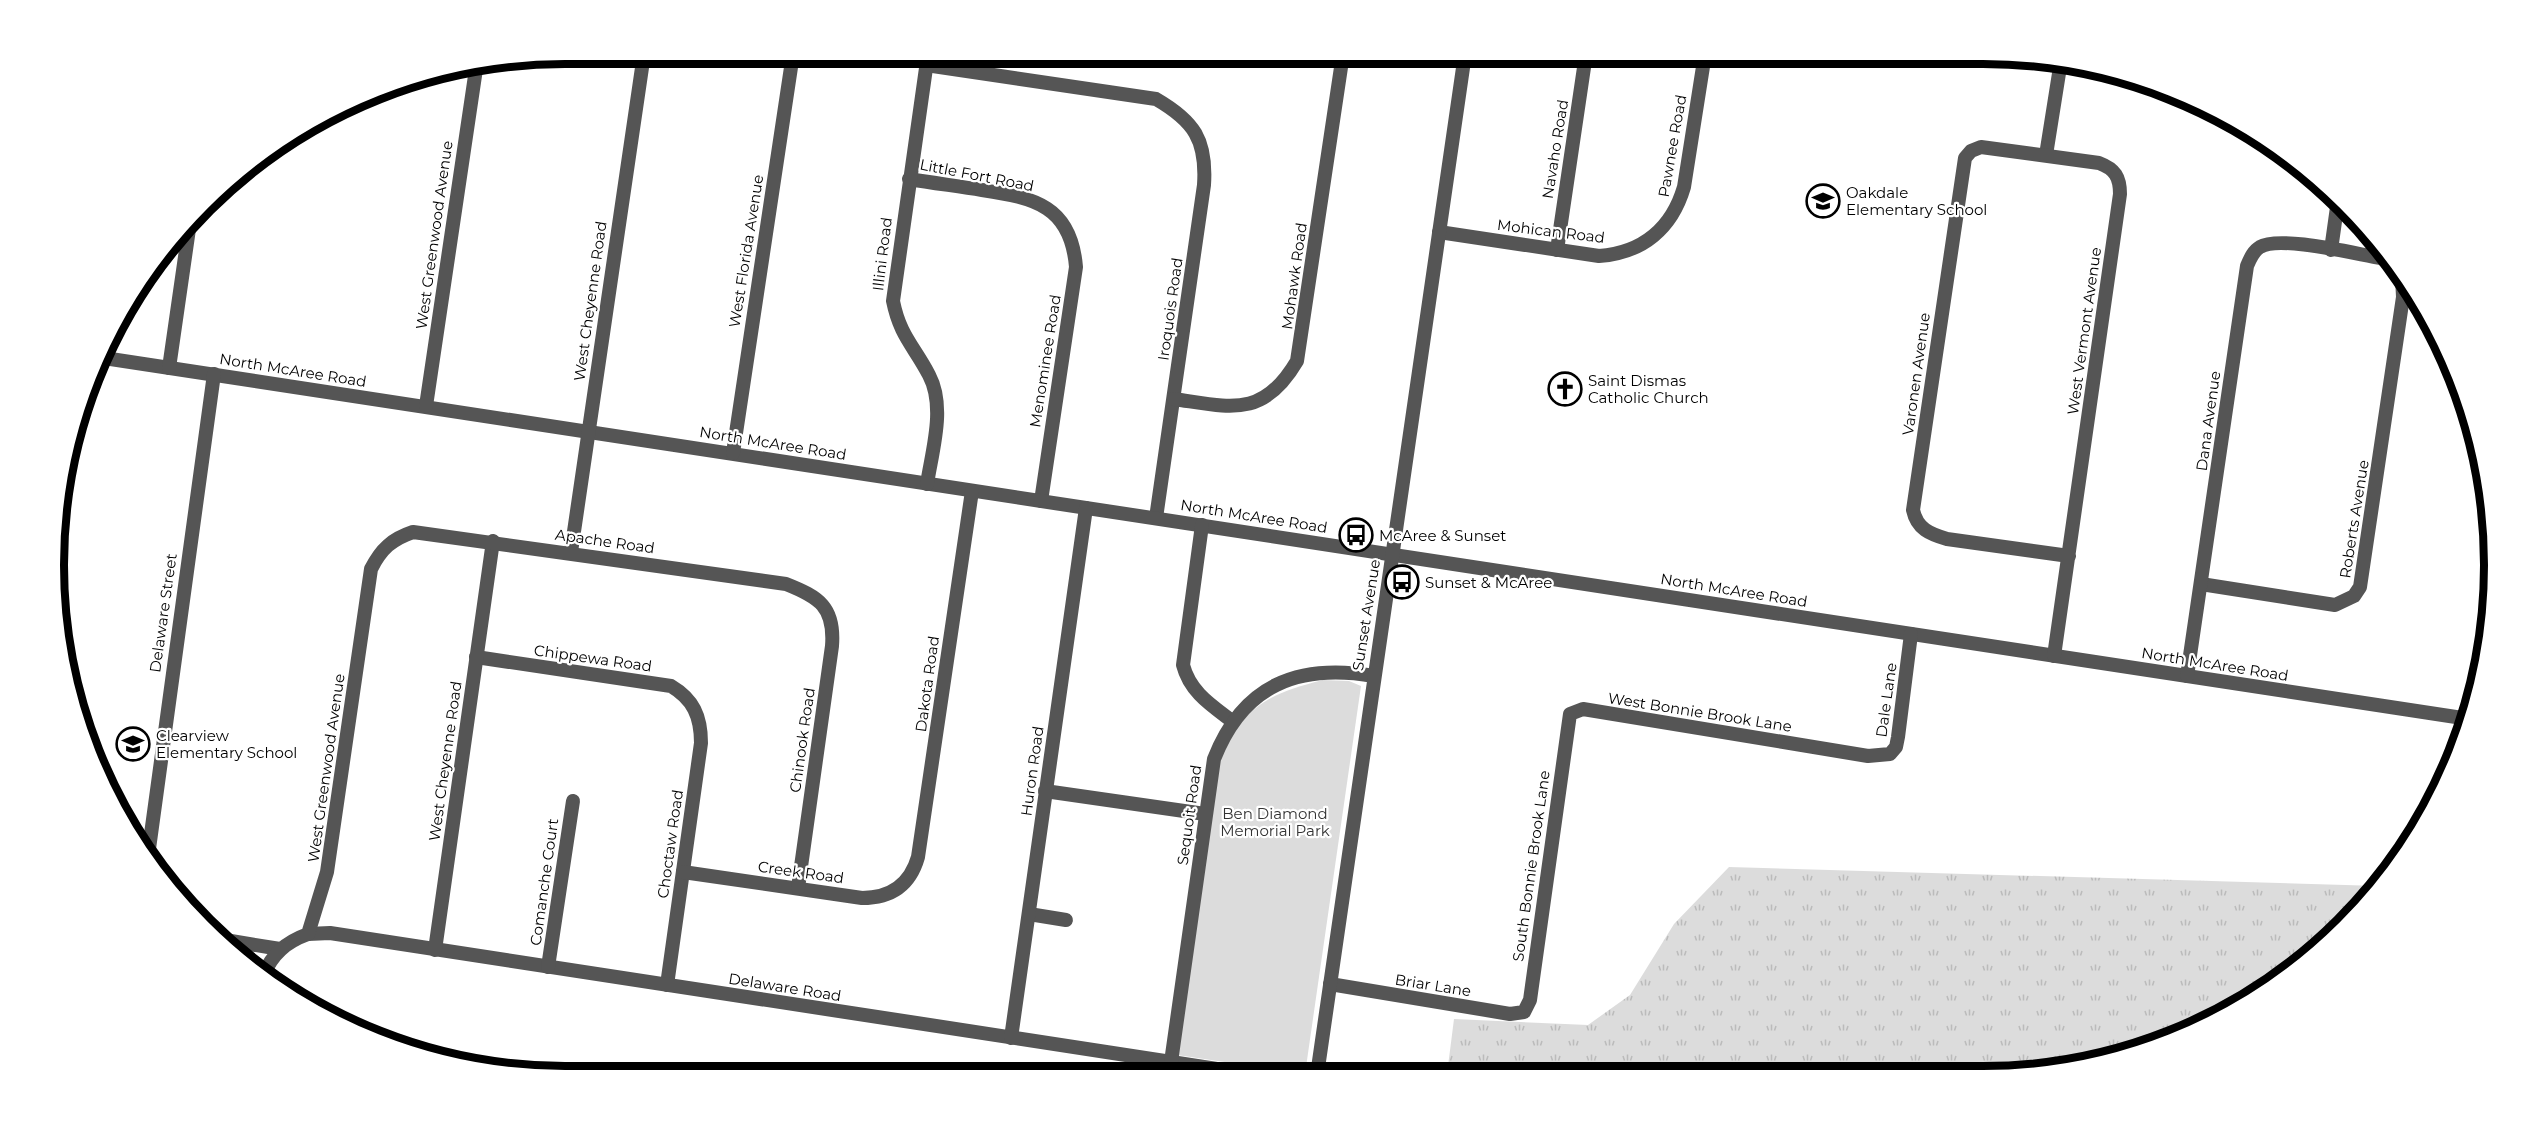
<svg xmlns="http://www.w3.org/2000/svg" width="2548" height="1131" font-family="Montserrat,sans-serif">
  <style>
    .grass { fill: url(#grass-tufts) }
    .park { fill: #dcdcdc }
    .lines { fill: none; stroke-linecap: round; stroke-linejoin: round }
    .minor { stroke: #555; stroke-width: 14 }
    .labels { text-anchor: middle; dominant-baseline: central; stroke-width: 4.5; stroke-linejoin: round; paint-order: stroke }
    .street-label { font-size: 15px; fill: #000; stroke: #fff }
    .poi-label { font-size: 15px; fill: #000; stroke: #fff; text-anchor: start }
    .park-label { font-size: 15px; fill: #333; stroke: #fff }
    .rim { fill: none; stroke: #000; stroke-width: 8 }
  </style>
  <defs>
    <pattern id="grass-tufts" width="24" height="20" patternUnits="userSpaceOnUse" patternTransform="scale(1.5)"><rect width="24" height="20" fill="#dcdcdc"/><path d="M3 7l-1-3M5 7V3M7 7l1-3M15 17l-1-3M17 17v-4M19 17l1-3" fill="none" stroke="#bbb"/></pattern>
  </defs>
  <rect width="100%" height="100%" fill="#fff"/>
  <polygon class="grass" points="1729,867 2379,886 2294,971 2179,1038 2050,1073 1447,1074 1454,1019 1588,1025 1630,995 1674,924"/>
  <path class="park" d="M1323 680 1349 681 1361 686 1305 1074 1177 1055 1219 759C1244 707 1267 694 1323 680Z"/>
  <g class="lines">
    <g class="minor">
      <path d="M926 65 1156 99C1194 121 1207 140 1204 185L1156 518"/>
      <polyline points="2046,155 2060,67"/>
      <path d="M909 179C933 183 957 186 982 190 1035 198 1071 206 1076 267L1041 501"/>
      <path d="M1439 232 1599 256C1643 253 1672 228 1684 187L1705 54"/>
      <polyline points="1557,250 1586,54"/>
      <polyline points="2331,250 2338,200"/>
      <polyline points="104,358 2469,719"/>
      <polyline points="169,368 189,229"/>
      <path d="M1174 399C1230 407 1263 419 1297 361L1343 54"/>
      <polyline points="426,406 476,69"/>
      <polyline points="733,453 793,54"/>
      <path d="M927 484C932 451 946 407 929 375 914 346 900 336 893 301L928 54"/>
      <path d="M1202 525 1183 665C1190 692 1211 705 1232 721"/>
      <polyline points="571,552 644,54"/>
      <polyline points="2201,584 2335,605 2354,596 2360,587 2403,297 2402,277"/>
      <path d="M2054 656 2120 194C2120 177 2115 169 2099 163L1981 147 1971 151 1965 158 1913 510C1917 529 1930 534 1947 539L2069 556"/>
      <path d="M476 657 671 686C693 699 701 716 701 743L667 985"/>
      <path d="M2187 676 2247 266C2250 259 2253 251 2260 247 2279 235 2356 254 2381 258L2396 266"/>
      <polyline points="1045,791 1205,814"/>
      <polyline points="148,856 214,374"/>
      <path d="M683 872 862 898C891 898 910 885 918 857L972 491"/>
      <polyline points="1029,914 1066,920"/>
      <polyline points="308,934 330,933 1256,1075"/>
      <polyline points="219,939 280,949"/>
      <polyline points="435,950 493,541"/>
      <polyline points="548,967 573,801"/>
      <path d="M263 976C272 954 286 942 308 934L327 872 371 569C381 549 392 539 413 532L786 584C819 597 835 607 832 646L798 888"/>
      <polyline points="1330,984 1510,1014 1524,1012 1530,1000 1570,714 1583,709 1868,756 1890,754 1896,747 1898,737 1911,634"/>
      <polyline points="1011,1038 1086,508"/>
      <path d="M1171 1062 1214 759C1243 685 1298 663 1374 676"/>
      <polyline points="1317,1075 1465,54"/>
    </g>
  </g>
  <defs>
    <g id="school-ring" transform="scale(1.725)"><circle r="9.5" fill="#fff" stroke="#000" stroke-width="1.5"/><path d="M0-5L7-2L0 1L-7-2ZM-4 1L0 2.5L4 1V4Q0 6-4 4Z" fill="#000"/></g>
    <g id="church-ring" transform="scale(1.725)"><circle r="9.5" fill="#fff" stroke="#000" stroke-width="1.5"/><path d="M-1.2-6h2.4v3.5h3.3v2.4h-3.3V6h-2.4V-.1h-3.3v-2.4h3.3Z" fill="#000"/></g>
    <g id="bus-ring" transform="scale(1.725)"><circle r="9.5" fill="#fff" stroke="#000" stroke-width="1.5"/><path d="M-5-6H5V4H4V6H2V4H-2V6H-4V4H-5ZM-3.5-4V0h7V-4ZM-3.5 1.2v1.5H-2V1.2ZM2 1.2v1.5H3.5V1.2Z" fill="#000"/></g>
  </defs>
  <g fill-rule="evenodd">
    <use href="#school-ring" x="1823" y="201"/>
    <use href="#church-ring" x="1565" y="389"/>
    <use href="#bus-ring" x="1356" y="535"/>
    <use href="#bus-ring" x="1402" y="582"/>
    <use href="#school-ring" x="133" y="744"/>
  </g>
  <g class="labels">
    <g class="street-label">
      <text transform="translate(1672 146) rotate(-80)">Pawnee Road</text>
      <text transform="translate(1555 149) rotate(-81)">Navaho Road</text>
      <text transform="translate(977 175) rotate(11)">Little Fort Road</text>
      <text transform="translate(1551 231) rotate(7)">Mohican Road</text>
      <text transform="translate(434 235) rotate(-82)">West Greenwood Avenue</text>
      <text transform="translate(746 251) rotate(-81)">West Florida Avenue</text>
      <text transform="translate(882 254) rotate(-83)">Illini Road</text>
      <text transform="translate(1294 276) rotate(-82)">Mohawk Road</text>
      <text transform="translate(590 301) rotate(-82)">West Cheyenne Road</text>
      <text transform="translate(1170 309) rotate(-82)">Iroquois Road</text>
      <text transform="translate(2084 331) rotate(-82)">West Vermont Avenue</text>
      <text transform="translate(1045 361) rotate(-81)">Menominee Road</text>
      <text transform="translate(293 370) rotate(9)">North McAree Road</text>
      <text transform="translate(1916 374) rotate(-82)">Varonen Avenue</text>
      <text transform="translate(2208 421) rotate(-82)">Dana Avenue</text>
      <text transform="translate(773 443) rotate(9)">North McAree Road</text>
      <text transform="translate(1254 516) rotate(9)">North McAree Road</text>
      <text transform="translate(2354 519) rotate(-81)">Roberts Avenue</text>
      <text transform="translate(605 541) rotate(8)">Apache Road</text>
      <text transform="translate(1734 590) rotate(9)">North McAree Road</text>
      <text transform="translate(163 613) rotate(-82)">Delaware Street</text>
      <text transform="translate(1366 615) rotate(-81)">Sunset Avenue</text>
      <text transform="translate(593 658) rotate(8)">Chippewa Road</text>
      <text transform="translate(2215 664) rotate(9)">North McAree Road</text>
      <text transform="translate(927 684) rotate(-82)">Dakota Road</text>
      <text transform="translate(1886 700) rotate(-82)">Dale Lane</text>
      <text transform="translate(1700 712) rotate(9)">West Bonnie Brook Lane</text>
      <text transform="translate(802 740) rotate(-82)">Chinook Road</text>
      <text transform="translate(445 761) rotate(-82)">West Cheyenne Road</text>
      <text transform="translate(326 768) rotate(-82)">West Greenwood Avenue</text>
      <text transform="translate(1032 771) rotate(-82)">Huron Road</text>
      <text transform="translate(1189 815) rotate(-82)">Sequoit Road</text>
      <text transform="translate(670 844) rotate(-82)">Choctaw Road</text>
      <text transform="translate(1531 866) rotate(-82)">South Bonnie Brook Lane</text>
      <text transform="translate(801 872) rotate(8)">Creek Road</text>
      <text transform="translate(544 882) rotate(-82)">Comanche Court</text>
      <text transform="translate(1433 985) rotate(9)">Briar Lane</text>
      <text transform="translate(785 987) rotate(9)">Delaware Road</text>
    </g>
    <g class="poi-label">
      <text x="1846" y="192">Oakdale<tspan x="1846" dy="17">Elementary School</tspan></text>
      <text x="1588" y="380">Saint Dismas<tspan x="1588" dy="17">Catholic Church</tspan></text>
      <text x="1379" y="535">McAree &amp; Sunset</text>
      <text x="1425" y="582">Sunset &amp; McAree</text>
      <text x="156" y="735">Clearview<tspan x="156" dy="17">Elementary School</tspan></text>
    </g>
    <g class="park-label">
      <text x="1275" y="813">Ben Diamond<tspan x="1275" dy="17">Memorial Park</tspan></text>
    </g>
  </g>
  <path d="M0 0H2548V1131H0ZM565 64H1983A501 501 0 0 1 2484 565V565A501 501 0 0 1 1983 1066H565A501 501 0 0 1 64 565V565A501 501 0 0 1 565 64Z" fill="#fff" fill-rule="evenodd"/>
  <path class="rim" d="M565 64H1983A501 501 0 0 1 2484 565V565A501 501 0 0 1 1983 1066H565A501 501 0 0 1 64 565V565A501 501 0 0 1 565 64Z"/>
</svg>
